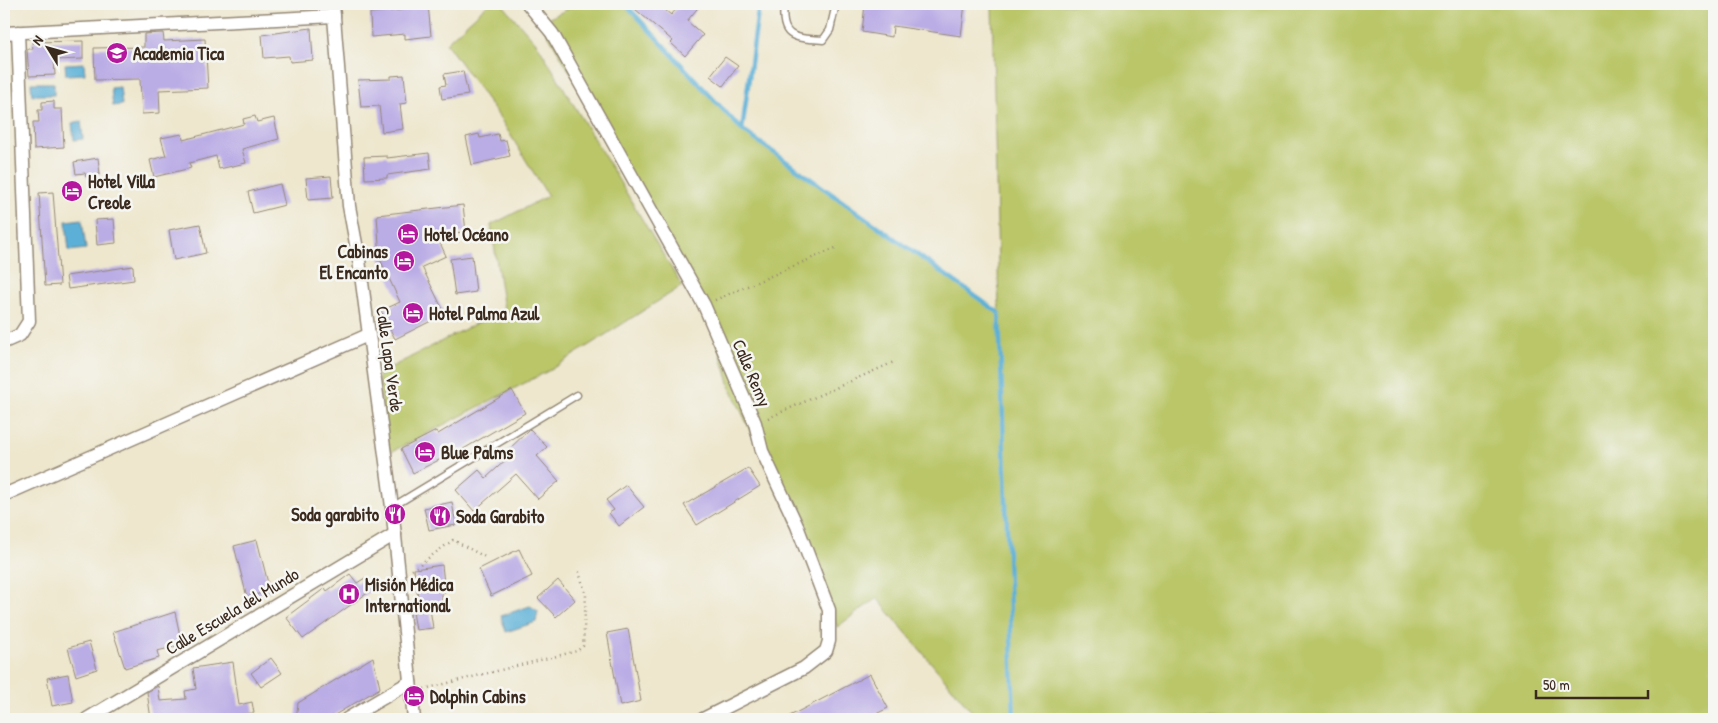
<svg xmlns="http://www.w3.org/2000/svg" width="1718" height="723" font-family="'Patrick Hand',sans-serif">
  <style>
    .green { fill: #bac668; stroke: #7a7843 }
    .water { fill: #5bb0d7; stroke: #4b6d7a }
    .lines { fill: none; stroke-linecap: round; stroke-linejoin: round }
    .stream { stroke: #5bb0d7; stroke-width: 4.5 }
    .building { fill: #baace5 }
    .service-casing { stroke: #948876; stroke-width: 9 }
    .minor-casing { stroke: #948876; stroke-width: 15 }
    .path { stroke: #948876; stroke-width: 2.5; stroke-dasharray: 1 4; stroke-linecap: butt }
    .service { stroke: #fff; stroke-width: 6 }
    .minor { stroke: #fff; stroke-width: 12 }
    .labels { text-anchor: middle; dominant-baseline: central; stroke-width: 5; stroke-linejoin: round; paint-order: stroke }
    .poi-label { font-size: 18px; font-weight: bold; fill: #3b2a1e; stroke: #f6f6f2; text-anchor: start }
    .street-label { font-size: 18px; fill: #3b2a1e; stroke: #f6f6f2 }
  </style>
  <rect width="100%" height="100%" fill="#f6f6f2"/>
  <filter id="ink" filterUnits="userSpaceOnUse"><feTurbulence type="fractalNoise" baseFrequency=".02" numOctaves="2"/><feDisplacementMap in="SourceGraphic" scale="10" xChannelSelector="R" yChannelSelector="G"/><feConvolveMatrix kernelMatrix="1 2 1 2 8 2 1 2 1" color-interpolation-filters="sRGB"/></filter>
  <filter id="wash" filterUnits="userSpaceOnUse"><feTurbulence type="fractalNoise" baseFrequency=".0096" numOctaves="4" result="noise"/><feDisplacementMap in="SourceGraphic" scale="20" xChannelSelector="R" yChannelSelector="G"/><feGaussianBlur stdDeviation="1.12" result="paint"/><feColorMatrix in="noise" values="0 0 0 0 0 0 0 0 0 0 0 0 0 0 0 0 0 1.4 0 .05"/><feComposite in="paint" operator="in"/></filter>
  <g filter="url(#wash)">
    <rect width="100%" height="100%" fill="#eee7ce"/>
    <g class="green">
      <polygon points="488,4 502,4 538,45 682,286 550,370 389,453 378,374 504,309 491,225 548,196 500,118 446,43"/>
      <polygon points="578,4 625,4 742,130 999,312 992,4 1714,4 1714,719 978,719 877,598 837,627 787,509 730,387 708,311 541,22"/>
    </g>
    <g class="water">
      <polygon points="84,63 85,74 66,75 65,64"/>
      <polygon points="54,83 54,95 32,95 31,83"/>
      <polygon points="120,87 122,105 113,106 111,88"/>
      <polygon points="81,121 83,139 74,140 72,123"/>
      <polygon points="82,219 86,249 69,251 66,221"/>
      <polygon points="530,606 538,611 536,622 506,632 501,616"/>
    </g>
    <g class="lines">
      <g class="stream">
        <polyline points="625,4 742,130 999,313 1014,719"/>
        <polyline points="742,130 759,4"/>
      </g>
    </g>
    <g id="blocks">
      <g class="building">
        <polygon points="428,4 431,36 405,39 405,34 371,37 370,13 402,10 402,5"/>
        <polygon points="629,4 658,4 671,15 681,4 701,4 687,21 703,35 685,56 671,43 673,41"/>
        <polygon points="865,4 965,4 961,36 893,26 892,37 862,32"/>
        <polygon points="311,28 313,60 290,62 289,56 264,58 262,35"/>
        <polygon points="163,33 164,41 205,39 208,88 159,90 160,113 142,114 140,79 95,80 94,48 144,47 144,34"/>
        <polygon points="83,41 83,59 54,60 55,75 29,76 27,49 33,49 32,42"/>
        <polygon points="725,57 738,66 723,86 710,76"/>
        <polygon points="463,71 468,95 442,99 440,86 446,85 444,74"/>
        <polygon points="404,75 407,103 400,104 403,129 382,132 379,106 361,107 358,80 391,79 391,76"/>
        <polygon points="54,101 54,109 62,109 64,147 34,149 33,122 39,122 38,110 42,110 42,102"/>
        <polygon points="255,116 257,122 274,118 279,139 242,149 246,163 219,169 216,156 189,163 191,168 154,177 150,160 166,156 161,138 182,134 183,140 244,124 243,119"/>
        <polygon points="479,134 480,138 498,134 500,141 506,140 510,156 472,165 466,137"/>
        <polygon points="429,153 431,169 387,175 387,178 365,179 364,157 387,156 387,158"/>
        <polygon points="98,158 100,174 86,177 85,173 76,174 74,162"/>
        <polygon points="331,176 333,198 308,200 306,178"/>
        <polygon points="280,184 285,205 253,213 248,192"/>
        <polygon points="53,192 60,285 45,286 39,193"/>
        <polygon points="463,205 466,232 436,234 446,256 422,267 443,310 443,315 395,339 381,311 400,302 380,259 377,215"/>
        <polygon points="114,219 116,243 97,245 95,220"/>
        <polygon points="200,224 206,253 174,260 169,230"/>
        <polygon points="472,256 476,292 455,295 450,259"/>
        <polygon points="133,266 134,280 68,289 66,276"/>
        <polygon points="512,390 525,413 460,451 459,450 413,473 401,449 436,431 438,434"/>
        <polygon points="530,429 547,447 537,456 559,481 538,499 516,474 474,511 456,490 479,470 486,478 510,456 506,452"/>
        <polygon points="748,468 760,486 697,525 684,505"/>
        <polygon points="626,485 644,507 619,526 609,513 614,510 606,500"/>
        <polygon points="452,502 456,525 429,530 424,508"/>
        <polygon points="257,540 270,591 247,597 234,546"/>
        <polygon points="519,549 532,576 491,596 479,569"/>
        <polygon points="442,565 445,592 442,592 442,604 419,605 414,569"/>
        <polygon points="350,574 357,583 365,578 373,589 303,639 286,617 325,588 327,591"/>
        <polygon points="558,580 575,600 556,617 538,598"/>
        <polygon points="430,609 433,628 416,630 413,612"/>
        <polygon points="175,612 182,645 157,651 159,658 125,668 113,632"/>
        <polygon points="628,629 641,701 620,706 607,633"/>
        <polygon points="89,642 97,669 76,676 68,648"/>
        <polygon points="373,657 380,688 328,719 296,719 298,703"/>
        <polygon points="271,658 282,673 261,687 251,673"/>
        <polygon points="233,662 239,705 252,702 254,713 200,719 151,719 147,692 158,686 160,701 186,699 185,691 196,689 193,668"/>
        <polygon points="68,674 73,702 52,706 47,678"/>
        <polygon points="870,674 888,708 866,719 784,719"/>
      </g>
    </g>
  </g>
  <g filter="url(#ink)">
    <use href="#blocks" fill-opacity="0" stroke="#948876" stroke-width="1"/>
    <g class="lines">
      <g class="service-casing">
        <g id="service">
          <path d="M784 4C780 38 793 38 823 40L830 30 836 4"/>
          <polyline points="392,507 577,395"/>
        </g>
      </g>
      <g class="minor-casing">
        <g id="minor">
          <polyline points="333,4 349,206 359,260 392,507 414,719"/>
          <polyline points="528,4 552,33 704,305 755,423 762,451 797,526 829,610 829,641 826,651 804,668 703,719"/>
          <polyline points="4,33 334,16"/>
          <polyline points="4,342 20,335 29,321 18,32"/>
          <polyline points="4,495 368,335"/>
          <polyline points="87,719 395,534"/>
          <polyline points="347,719 410,682"/>
        </g>
      </g>
      <g class="path">
        <polyline points="715,300 838,247"/>
        <polyline points="768,418 894,362"/>
        <polyline points="412,570 453,540 485,557"/>
        <polyline points="424,689 577,651 583,646 586,595 578,569"/>
      </g>
      <use href="#service" class="service"/>
      <use href="#minor" class="minor"/>
    </g>
  </g>
  <defs>
    <g id="school-disc" transform="scale(1.125)"><circle r="9.5" fill="#b5179e" stroke="#f6f6f2"/><path d="M0-5L7-2L0 1L-7-2ZM-4 1L0 2.5L4 1V4Q0 6-4 4Z" fill="#fff"/></g>
    <g id="hotel-disc" transform="scale(1.125)"><circle r="9.5" fill="#b5179e" stroke="#f6f6f2"/><path d="M-6-4.5h1.5V1H6V5H4.5V3h-9V5H-6ZM-4 0a1.8 1.8 0 1 1 3.6 0ZM.5 0V-2.5h3Q6-2.5 6 0Z" fill="#fff"/></g>
    <g id="restaurant-disc" transform="scale(1.125)"><circle r="9.5" fill="#b5179e" stroke="#f6f6f2"/><path d="M-5-6h1v4h1v-4h1v4h1v-4h1v5L-1.5 .5V6h-2V.5L-5-1ZM5-6V6H3V1.5H1.5Q1.5-4 5-6Z" fill="#fff"/></g>
    <g id="hospital-disc" transform="scale(1.125)"><circle r="9.5" fill="#b5179e" stroke="#f6f6f2"/><path d="M-5-5h3v3.5h4V-5h3V5h-3V1.5h-4V5h-3Z" fill="#fff"/></g>
  </defs>
  <g fill-rule="evenodd">
    <use href="#school-disc" x="117" y="53"/>
    <use href="#hotel-disc" x="72" y="191"/>
    <use href="#hotel-disc" x="408" y="234"/>
    <use href="#hotel-disc" x="404" y="261"/>
    <use href="#hotel-disc" x="413" y="313"/>
    <use href="#hotel-disc" x="425" y="452"/>
    <use href="#restaurant-disc" x="395" y="514"/>
    <use href="#restaurant-disc" x="440" y="516"/>
    <use href="#hospital-disc" x="349" y="594"/>
    <use href="#hotel-disc" x="414" y="696"/>
  </g>
  <g class="labels">
    <g class="poi-label">
      <text x="133" y="53">Academia Tica</text>
      <text x="88" y="181">Hotel Villa<tspan x="88" dy="21">Creole</tspan></text>
      <text x="424" y="234">Hotel Océano</text>
      <text x="388" y="251" text-anchor="end">Cabinas<tspan x="388" dy="21">El Encanto</tspan></text>
      <text x="429" y="313">Hotel Palma Azul</text>
      <text x="441" y="452">Blue Palms</text>
      <text x="379" y="514" text-anchor="end">Soda garabito</text>
      <text x="456" y="516">Soda Garabito</text>
      <text x="365" y="584">Misión Médica<tspan x="365" dy="21">International</tspan></text>
      <text x="430" y="696">Dolphin Cabins</text>
    </g>
    <g class="street-label">
      <text transform="translate(390 359) rotate(82)">Calle Lapa Verde</text>
      <text transform="translate(752 373) rotate(67)">Calle Remy</text>
      <text transform="translate(232 611) rotate(-31)">Calle Escuela del Mundo</text>
    </g>
  </g>
  <rect width="1718" height="723" fill="none" stroke="#f6f6f2" stroke-width="20"/>
  <g transform="translate(48 48) rotate(307)" stroke="#f6f6f2" stroke-width="4" paint-order="stroke">
  <path d="M0-4L9 19L0 12L-9 19Z" fill="#3b2a1e"/>
  <text y="-8" font-size="14" font-weight="bold" text-anchor="middle" fill="#3b2a1e">N</text>
  </g>
  <path d="M1536 690v8h112v-8" fill="none" stroke="#3b2a1e" stroke-width="2.5"/>
  <text x="1543" y="690" font-size="15" fill="#3b2a1e" stroke="#f6f6f2" stroke-width="4" paint-order="stroke">50 m</text>
</svg>
